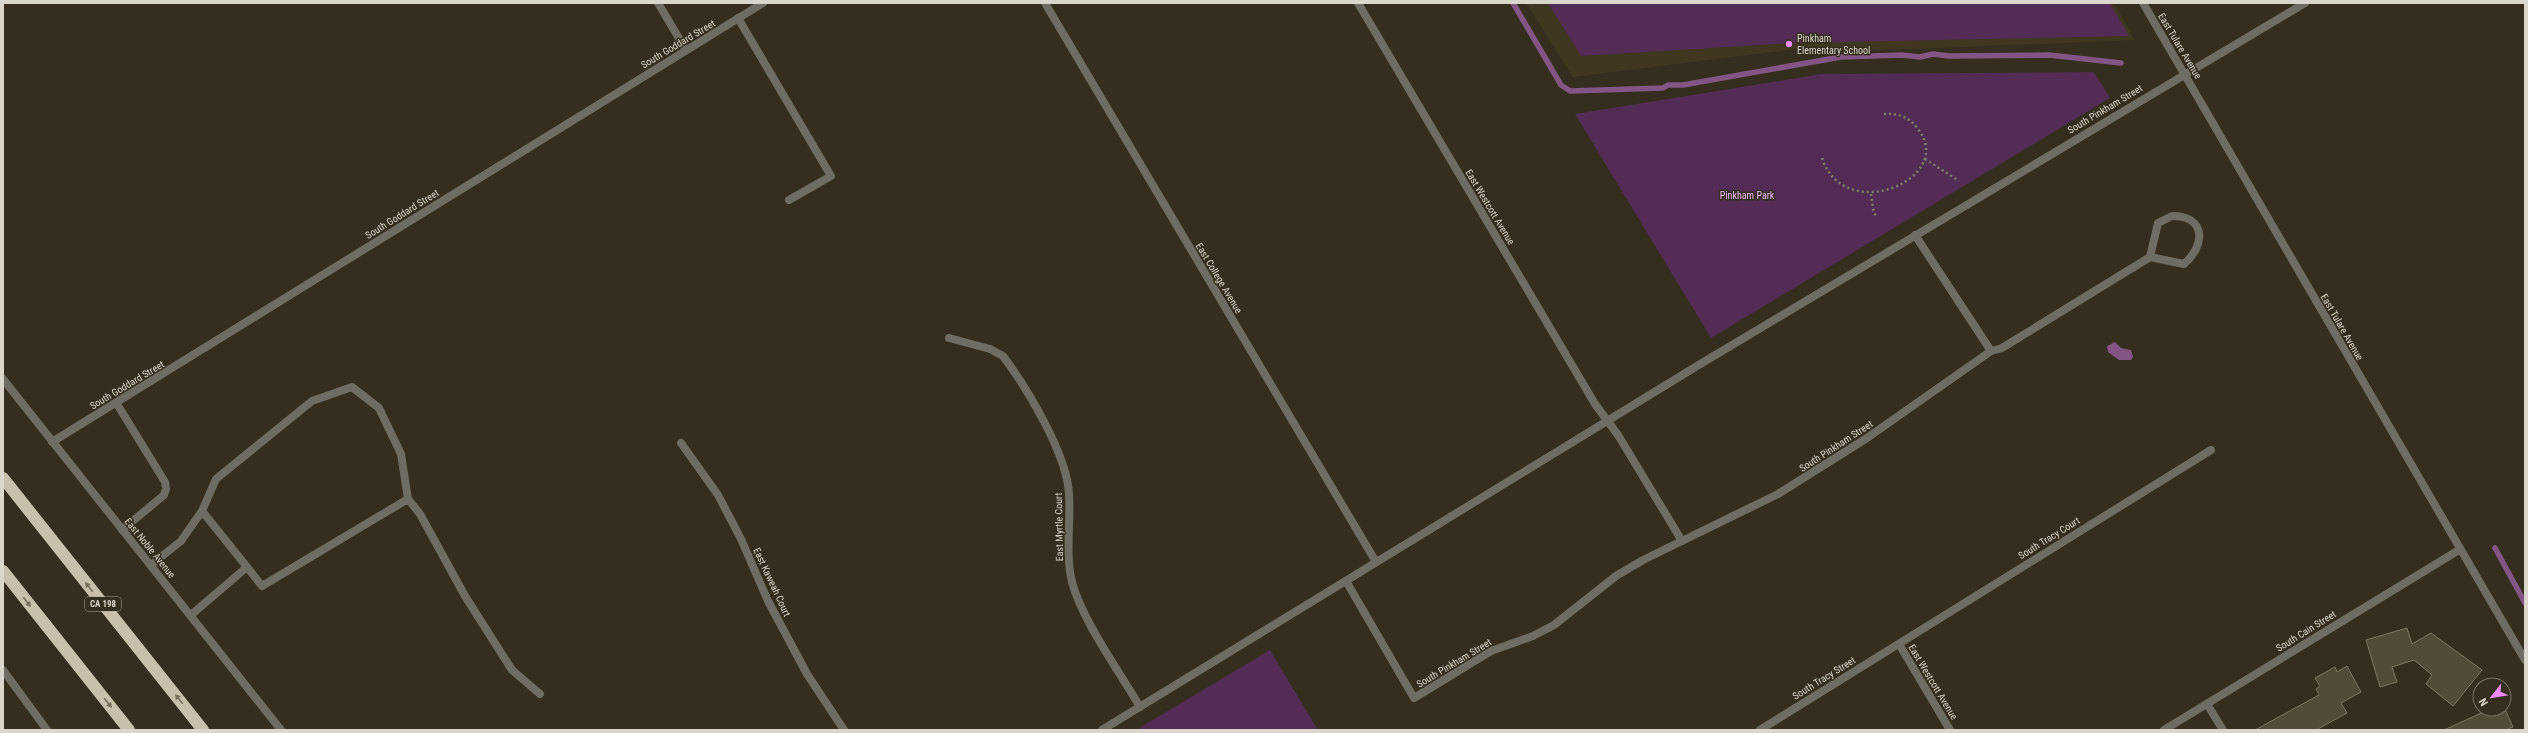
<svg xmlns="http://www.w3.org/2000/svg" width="2528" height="733" font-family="'Roboto Condensed',sans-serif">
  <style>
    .built { fill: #403721 }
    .green { fill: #522c54 }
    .water { fill: #835585 }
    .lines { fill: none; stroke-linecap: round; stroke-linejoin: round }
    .stream { stroke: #835585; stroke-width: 5.5 }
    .building { fill: #524b3a; stroke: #7d7663 }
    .path { stroke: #827d6f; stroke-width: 2.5; stroke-dasharray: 2 3; stroke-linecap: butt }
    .service { stroke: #6f6c64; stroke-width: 8 }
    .minor { stroke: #6f6c64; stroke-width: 8 }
    .tertiary { stroke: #6f6c64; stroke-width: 8 }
    .motorway { stroke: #c8c0ac; stroke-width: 12 }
    .oneway { fill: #77705e }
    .poi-dot { fill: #ef8bf6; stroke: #352e1e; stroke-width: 1.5 }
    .labels { text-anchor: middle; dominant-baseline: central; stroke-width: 3; stroke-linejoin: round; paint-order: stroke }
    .shield { fill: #352e1e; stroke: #a8a498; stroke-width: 1 }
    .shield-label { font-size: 9px; font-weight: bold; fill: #dad6cc }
    .poi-label { font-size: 10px; fill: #dad6cc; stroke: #352e1e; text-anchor: start }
    .street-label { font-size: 10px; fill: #dad6cc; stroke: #352e1e }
    .park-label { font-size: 10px; fill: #f4bdf6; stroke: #352e1e }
  </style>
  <rect width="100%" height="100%" fill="#352e1e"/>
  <polygon class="built" points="1526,3 2114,3 2135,40 1837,52 1796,49 1573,77"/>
  <g class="green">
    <polygon points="1548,3 2110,3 2129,36 1794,43 1581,56"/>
    <polygon points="2094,72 2110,98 1711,338 1575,114 1822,74"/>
    <polygon points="1270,650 1318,730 1136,730"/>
  </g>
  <polygon class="water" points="2115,342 2121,348 2131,350 2133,357 2131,360 2119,360 2108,352 2107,346"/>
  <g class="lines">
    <g class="stream">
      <polyline points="1513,3 1561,85 1570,91 1663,88 1668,85 1683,85 1841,57 1902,55 1920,57 1933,54 1949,56 2049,55 2121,63"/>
      <polyline points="2495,548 2525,603"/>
    </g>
  </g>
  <g class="building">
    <polygon points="2407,628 2412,644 2431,633 2482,670 2453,706 2426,684 2432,675 2414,660 2392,667 2397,682 2380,687 2366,640"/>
    <polygon points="2347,666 2361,692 2341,703 2347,713 2316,730 2255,730 2319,695 2316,689 2320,686 2315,678 2335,667 2337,672"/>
    <polygon points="2490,709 2505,709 2513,727 2505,730 2444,730"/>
  </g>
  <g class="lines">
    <g class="path">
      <path d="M1822 158C1844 226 1957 179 1918 129 1909 117 1899 113 1884 114"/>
      <polyline points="1925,159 1959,181"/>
      <polyline points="1871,194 1873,209 1876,217"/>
    </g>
    <g class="service">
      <polyline points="658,3 686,50"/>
      <polyline points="738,18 831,176 789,200"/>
      <polyline points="117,404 165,482 166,489 164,495 122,530"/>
      <polyline points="202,511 247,567"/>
      <polyline points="151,565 181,541 202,511 216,479 312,401 352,387 379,408 401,454 408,499"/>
      <polyline points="191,615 247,567 262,586 408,499 420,514 465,596 512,670 540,694"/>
    </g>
    <g class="minor">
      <polyline points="1045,3 1376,562"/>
      <polyline points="1358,3 1595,404 1618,435 1682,541"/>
      <path d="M2172 216C2206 216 2206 245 2184 264L2150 257 2158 223Z"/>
      <polyline points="1915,235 1991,351"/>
      <path d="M949 338 990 349 1003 356C1027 388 1067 454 1069 494 1071 523 1065 553 1072 582 1082 620 1119 671 1140 707"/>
      <polyline points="52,442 763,3"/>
      <polyline points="681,443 718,495 741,539 768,601 807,674 844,730"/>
      <polyline points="1346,581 1414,698 1491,651 1533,636 1554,625 1616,576 1643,560 1778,494 1867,438 1991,351 2002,348 2150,257"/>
      <polyline points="1899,644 1950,730"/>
      <polyline points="2207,704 2223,730"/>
      <polyline points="1760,730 2211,450"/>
      <polyline points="2164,730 2459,550"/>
    </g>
    <g class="tertiary">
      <polyline points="2143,3 2525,660"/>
      <polyline points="3,379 281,730"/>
      <polyline points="3,670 47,730"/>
      <polyline points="1102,730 1697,366 2305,3"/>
    </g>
    <g class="motorway">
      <polyline points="3,478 203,730"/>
      <polyline points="3,571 129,730"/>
    </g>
  </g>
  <defs><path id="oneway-solid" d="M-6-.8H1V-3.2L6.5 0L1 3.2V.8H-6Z"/></defs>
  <g class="oneway">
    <use href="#oneway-solid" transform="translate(89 587) rotate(-128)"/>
    <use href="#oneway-solid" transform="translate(27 602) rotate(52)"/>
    <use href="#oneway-solid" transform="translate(179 699) rotate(-128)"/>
    <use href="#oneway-solid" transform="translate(108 703) rotate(52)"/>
  </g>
  <circle class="poi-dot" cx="1789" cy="44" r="4"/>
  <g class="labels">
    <rect class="shield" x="85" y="597" width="36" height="14" rx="3"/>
    <g class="shield-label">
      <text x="103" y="604">CA 198</text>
    </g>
    <g class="poi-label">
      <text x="1797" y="38">Pinkham<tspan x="1797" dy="12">Elementary School</tspan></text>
    </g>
    <g class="street-label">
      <text transform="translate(678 44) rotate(-31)">South Goddard Street</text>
      <text transform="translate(2180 46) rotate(59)">East Tulare Avenue</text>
      <text transform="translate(2105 109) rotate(-31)">South Pinkham Street</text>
      <text transform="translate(1490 207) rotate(59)">East Westcott Avenue</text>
      <text transform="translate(402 214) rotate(-32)">South Goddard Street</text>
      <text transform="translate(1219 278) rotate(59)">East College Avenue</text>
      <text transform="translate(2342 327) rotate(60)">East Tulare Avenue</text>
      <text transform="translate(127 385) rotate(-31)">South Goddard Street</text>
      <text transform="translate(1836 446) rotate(-33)">South Pinkham Street</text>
      <text transform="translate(1059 527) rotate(-91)">East Myrtle Court</text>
      <text transform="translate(2049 538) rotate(-32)">South Tracy Court</text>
      <text transform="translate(150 548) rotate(51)">East Noble Avenue</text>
      <text transform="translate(772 582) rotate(65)">East Kaweah Court</text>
      <text transform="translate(2306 631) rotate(-32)">South Cain Street</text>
      <text transform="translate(1454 663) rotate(-31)">South Pinkham Street</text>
      <text transform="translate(1824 678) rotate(-32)">South Tracy Street</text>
      <text transform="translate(1933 682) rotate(59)">East Westcott Avenue</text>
    </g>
    <g class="park-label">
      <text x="1747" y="195">Pinkham Park</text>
    </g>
  </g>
  <rect width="2528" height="733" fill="none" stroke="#dad6cc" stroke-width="8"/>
  <g transform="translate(2492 697) rotate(239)"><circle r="19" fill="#352e1e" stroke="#777164"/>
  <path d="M0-3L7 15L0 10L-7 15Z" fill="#ef8bf6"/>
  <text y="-6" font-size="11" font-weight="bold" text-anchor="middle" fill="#dad6cc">N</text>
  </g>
</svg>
